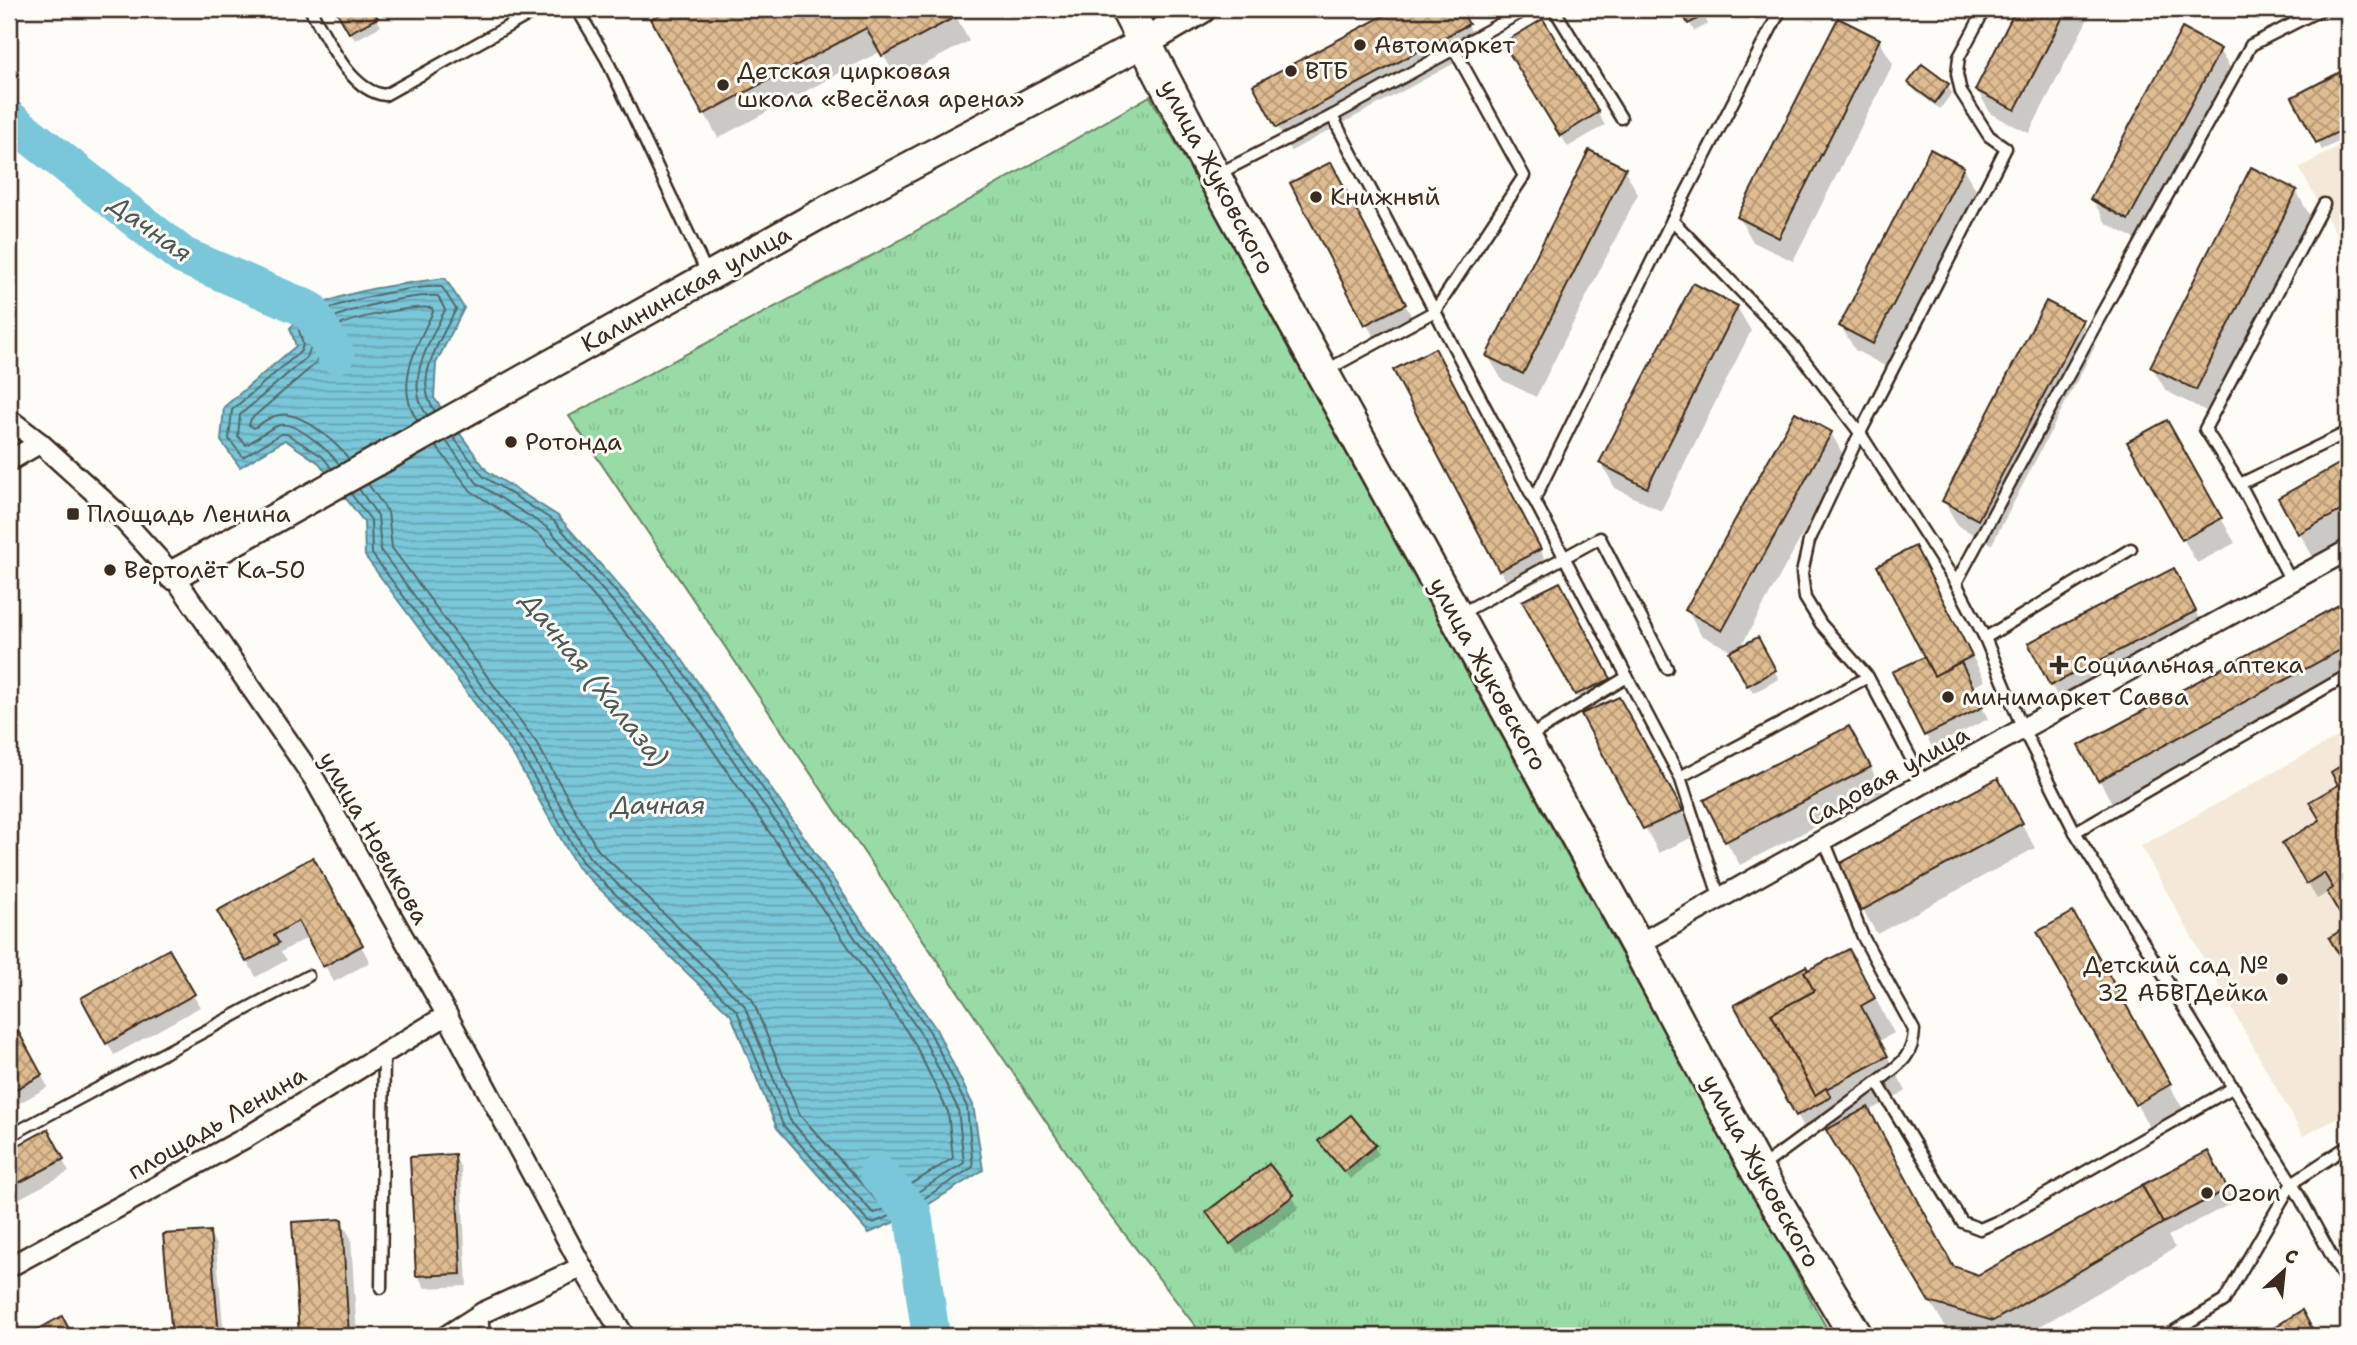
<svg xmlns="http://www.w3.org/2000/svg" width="2357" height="1345" font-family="'Shantell Sans',sans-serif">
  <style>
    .built { fill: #f4e9d8 }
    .grass { fill: url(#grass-tufts); stroke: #6a8262; stroke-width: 2 }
    .water { fill: url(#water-rules); stroke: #61888f; stroke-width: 2 }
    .shadow { fill: #0003 }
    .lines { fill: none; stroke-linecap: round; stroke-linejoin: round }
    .shore { stroke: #546969; stroke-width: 2 }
    .river { stroke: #7ac7da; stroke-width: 38 }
    .building { fill: url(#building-cross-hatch); stroke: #3b2a1e; stroke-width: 2 }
    .lane-casing { stroke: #3b2a1e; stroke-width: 15 }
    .street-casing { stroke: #3b2a1e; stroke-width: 24 }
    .secondary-casing { stroke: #3b2a1e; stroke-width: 33 }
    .primary-casing { stroke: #3b2a1e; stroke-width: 37 }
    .lane { stroke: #fdfcf7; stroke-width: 10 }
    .street { stroke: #fdfcf7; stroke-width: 19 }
    .secondary { stroke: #fdfcf7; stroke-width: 28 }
    .primary { stroke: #fdfcf7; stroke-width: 32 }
    .poi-dot { fill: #3b2a1e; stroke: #fdfcf7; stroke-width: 2.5 }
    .labels { text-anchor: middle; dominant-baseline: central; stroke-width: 6; stroke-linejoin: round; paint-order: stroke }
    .poi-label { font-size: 24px; fill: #3b2a1e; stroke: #fdfcf7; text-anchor: start }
    .street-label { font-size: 24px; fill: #3b2a1e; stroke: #fdfcf7 }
    .water-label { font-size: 26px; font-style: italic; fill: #4e5956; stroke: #fdfcf7 }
  </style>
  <defs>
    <pattern id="grass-tufts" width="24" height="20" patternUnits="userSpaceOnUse" patternTransform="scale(1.75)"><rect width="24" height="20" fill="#98dba7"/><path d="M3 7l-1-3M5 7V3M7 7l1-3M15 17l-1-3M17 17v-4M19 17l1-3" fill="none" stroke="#84bc8f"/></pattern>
    <pattern id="water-rules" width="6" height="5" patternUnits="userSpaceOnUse" patternTransform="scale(1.75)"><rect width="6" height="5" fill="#7ac7da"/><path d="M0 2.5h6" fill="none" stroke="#65a2b0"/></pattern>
    <pattern id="building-cross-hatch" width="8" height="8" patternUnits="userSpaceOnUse" patternTransform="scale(1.75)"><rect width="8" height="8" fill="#dfbc91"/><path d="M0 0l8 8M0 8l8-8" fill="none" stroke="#b69976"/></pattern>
  </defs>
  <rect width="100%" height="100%" fill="#fdfcf7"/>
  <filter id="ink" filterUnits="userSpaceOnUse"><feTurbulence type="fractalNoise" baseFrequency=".0143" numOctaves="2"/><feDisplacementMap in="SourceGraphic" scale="14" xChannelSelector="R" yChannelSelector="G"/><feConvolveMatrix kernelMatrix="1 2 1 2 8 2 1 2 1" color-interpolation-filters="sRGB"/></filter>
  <g filter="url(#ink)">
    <g class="built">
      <polygon points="2348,141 2348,254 2299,168"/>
      <polygon points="2348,731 2348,1113 2303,1136 2141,846"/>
    </g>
    <polygon class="grass" points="1150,96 1831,1336 1203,1336 1101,1203 569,416 888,247"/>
    <path class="water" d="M445 278 464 308 436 363 434 398 487 471 558 516 677 652 936 1029 973 1105 983 1170 913 1214 869 1233 777 1128 731 1015 577 867 514 756 365 556 364 522 319 463 285 440 240 467 221 441 224 407 296 346 290 328C296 322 303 314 311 310 344 289 406 284 445 278Z"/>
    <g class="shadow">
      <polygon points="337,9 370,9 381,26 355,40"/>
      <polygon points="673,9 952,9 969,41 897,79 881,51 718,138 654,19"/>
      <polygon points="1400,9 1459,9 1481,49 1291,151 1255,86"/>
      <polygon points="1682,9 1700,9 1708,24 1694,31"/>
      <polygon points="2018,9 2093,9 2029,133 1991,114 1977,90"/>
      <polygon points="1542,21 1605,125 1568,147 1505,43"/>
      <polygon points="1879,40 1893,64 1793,261 1753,242 1739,217"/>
      <polygon points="2219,50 2234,74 2142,243 2106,223 2092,199"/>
      <polygon points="2348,70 2348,137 2322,150 2294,98"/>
      <polygon points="1910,83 1947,85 1952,93 1940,109 1915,91"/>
      <polygon points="1963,168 1977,192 1887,367 1855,350 1841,326"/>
      <polygon points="1624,169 1638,194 1536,397 1502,380 1488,356"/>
      <polygon points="1293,184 1344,188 1418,329 1380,349"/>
      <polygon points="2296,191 2310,216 2210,413 2166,391 2152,367"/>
      <polygon points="1737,307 1751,331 1661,511 1615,488 1601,463"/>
      <polygon points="2081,321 2095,346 1992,544 1958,526 1944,501"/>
      <polygon points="1448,375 1553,574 1514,594 1500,570"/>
      <polygon points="2167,422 2235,543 2197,563 2129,443"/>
      <polygon points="1831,433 1845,458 1740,648 1757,639 1779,679 1753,693 1730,650 1701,635 1687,610"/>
      <polygon points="2348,461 2348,538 2313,557 2280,499"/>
      <polygon points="1929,573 1985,681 1972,687 1988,719 1932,747 1894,673 1926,658"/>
      <polygon points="1559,584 1611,682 1578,698 1524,602"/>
      <polygon points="2187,594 2208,636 2065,709 2051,685"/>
      <polygon points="2348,602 2348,678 2113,805 2081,746"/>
      <polygon points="1584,714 1633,723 1695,836 1659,853"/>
      <polygon points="1863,752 1883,792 1740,865 1726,841"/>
      <polygon points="2348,763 2348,925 2329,892 2317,899 2284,844 2322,821 2340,785 2333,772"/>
      <polygon points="2011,804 2035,848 1877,934 1863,910"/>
      <polygon points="313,860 370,962 334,982 309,937 281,952 287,960 256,977 220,912"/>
      <polygon points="2072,914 2183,1109 2150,1128 2039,932"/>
      <polygon points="168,951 200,1007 114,1055 83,999"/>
      <polygon points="1807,972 1868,985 1894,1033 1879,1041 1906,1091 1869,1111 1953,1268 1978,1277 2214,1165 2234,1202 2168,1236 2175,1248 2023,1336 1979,1336 1945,1326 1842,1155 1836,1127 1828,1114 1804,1127 1737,1006"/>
      <polygon points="17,1033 48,1087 9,1109 9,1038"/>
      <polygon points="1351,1117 1379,1154 1350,1179 1325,1149"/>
      <polygon points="48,1132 69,1172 18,1199 9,1183 9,1152"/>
      <polygon points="454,1156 461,1168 467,1286 425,1288 418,1276 412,1158"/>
      <polygon points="2348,1188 2348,1204 2341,1191"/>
      <polygon points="1292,1196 1299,1208 1238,1254 1208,1213"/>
      <polygon points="341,1221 351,1238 357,1336 301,1336 294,1224"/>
      <polygon points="209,1232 216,1245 224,1336 174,1336 165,1236"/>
    </g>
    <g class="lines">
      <g class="shore">
        <path d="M349 459C336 443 301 410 279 415 270 416 262 423 254 428L249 425 251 419 315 364 321 351V336C335 320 411 305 432 308L433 312C417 344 393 387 418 421"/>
        <path d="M339 464C330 452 296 421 280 425 268 428 257 439 246 445L238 436 240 415 307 357 311 347 309 333C330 311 408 294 438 296L445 310C430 341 403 383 427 415"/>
        <path d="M332 469 323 457 287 434H281L243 457 229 439 232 410 301 351 303 345 299 330C303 325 309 319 315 315 340 301 414 285 442 287L456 309C442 338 411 380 435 411"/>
        <polyline points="368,484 388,512 392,548 536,742 598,850 752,999 799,1114 876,1200 900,1191 953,1158 948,1112 914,1042 656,668 541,536 471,491 436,446"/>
        <polyline points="359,489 378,516 381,551 528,748 589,857 744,1005 790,1120 872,1212 875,1213 905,1200 964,1163 958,1109 923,1037 665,661 548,528 477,483 446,441"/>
        <polyline points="351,494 371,520 372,554 520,752 582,862 737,1011 783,1125 869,1222 873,1223 909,1208 973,1167 967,1107 930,1032 672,656 554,521 483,476 453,437"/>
      </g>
      <g class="river">
        <polyline points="9,119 183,256 310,310 336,355"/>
        <polyline points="878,1174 913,1214 931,1336"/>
      </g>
    </g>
    <g class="building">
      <polygon points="335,9 372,9 378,18 349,33"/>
      <polygon points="670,9 953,9 957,16 882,56 866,28 703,115 651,19"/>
      <polygon points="1396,9 1460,9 1469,24 1276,128 1253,85"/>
      <polygon points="1680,9 1702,9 1705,15 1688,24"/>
      <polygon points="2016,9 2067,9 2015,110 1975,90"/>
      <polygon points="1838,18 1880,39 1779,238 1737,217"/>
      <polygon points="1543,19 1599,112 1560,136 1503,43"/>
      <polygon points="2182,28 2221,49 2128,220 2090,199"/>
      <polygon points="1922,64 1949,84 1935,103 1908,83"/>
      <polygon points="2348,68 2348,127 2316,143 2292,97"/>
      <polygon points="1930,149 1964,167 1873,344 1839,326"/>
      <polygon points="1589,150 1626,168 1523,374 1486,356"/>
      <polygon points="1331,162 1406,304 1365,325 1290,183"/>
      <polygon points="2251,167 2297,190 2196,390 2150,367"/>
      <polygon points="1693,283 1738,306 1647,488 1599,463"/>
      <polygon points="2046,301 2083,320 1978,520 1942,501"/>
      <polygon points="1435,348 1541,549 1499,571 1393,370"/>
      <polygon points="1795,412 1832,432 1722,631 1685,610"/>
      <polygon points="2167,420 2222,518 2182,540 2127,442"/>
      <polygon points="2348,459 2348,507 2298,534 2278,498"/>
      <polygon points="1915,546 1972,656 1934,676 1877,566"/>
      <polygon points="2174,568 2196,611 2050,686 2028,643"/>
      <polygon points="1560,582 1611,679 1575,695 1522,601"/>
      <polygon points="2348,600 2348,646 2098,781 2078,746"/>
      <polygon points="1758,637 1776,670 1747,686 1729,652"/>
      <polygon points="1924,657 1934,676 1961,662 1983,707 1924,736 1892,672"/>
      <polygon points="1619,697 1683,811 1643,829 1581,714"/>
      <polygon points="1849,726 1871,767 1725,842 1704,800"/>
      <polygon points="2348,761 2348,970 2329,938 2347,926 2327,892 2333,888 2324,873 2306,884 2282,843 2320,820 2309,802 2338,785 2331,772"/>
      <polygon points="1998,778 2023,823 1861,911 1837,865"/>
      <polygon points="313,857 363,945 323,967 298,921 274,935 279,943 246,962 217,911"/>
      <polygon points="2073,912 2171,1084 2135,1105 2037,932"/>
      <polygon points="169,949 195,994 106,1044 81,998"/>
      <polygon points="1849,949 1875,998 1861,1006 1888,1056 1815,1095 1771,1014 1814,991 1804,972"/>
      <polygon points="1806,966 1808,970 1804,972 1814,991 1771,1014 1815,1095 1826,1088 1831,1097 1796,1116 1734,1005"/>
      <polygon points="18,1031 42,1075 9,1093 9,1036"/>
      <polygon points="1868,1107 1953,1266 1978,1275 2142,1185 2163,1223 1993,1321 1929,1302 1826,1130"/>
      <polygon points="1351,1115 1376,1145 1344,1172 1318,1141"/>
      <polygon points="48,1129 64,1159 9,1188 9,1150"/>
      <polygon points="2208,1151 2228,1189 2163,1223 2142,1185"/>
      <polygon points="455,1154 461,1274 416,1276 410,1157"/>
      <polygon points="1269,1164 1294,1195 1230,1244 1206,1212"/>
      <polygon points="342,1219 349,1336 299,1336 292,1222"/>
      <polygon points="210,1231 219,1336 172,1336 163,1234"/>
      <polygon points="2302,1310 2316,1336 2269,1336 2267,1332"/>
      <polygon points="62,1316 73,1336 26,1336"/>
    </g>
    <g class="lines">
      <g class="lane-casing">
        <g id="lane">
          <path d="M310 9C327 37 349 91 385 95L539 9"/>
          <polyline points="577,9 607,60 707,273"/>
          <polyline points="1554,9 1621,118"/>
          <polyline points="1332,116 1680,777 1720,899"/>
          <polyline points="1218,174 1332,116 1527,9"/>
          <polyline points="1672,220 1792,344 1860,433 1956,583 1985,638 2023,729 2075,832 2292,1183 2348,1286"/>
          <polyline points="1327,370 1435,311 1524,176 1453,47"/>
          <polyline points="2240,484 2348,432"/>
          <polyline points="1534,500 1672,220 1781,9"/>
          <polyline points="2291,581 2240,484 2205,429 2324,204"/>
          <polyline points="1956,583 2097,322 2251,45 2322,9"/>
          <polyline points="1458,615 1600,538 1667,668"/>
          <polyline points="1985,638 2131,549"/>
          <polyline points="1527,738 1627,677"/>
          <polyline points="1680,777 1868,677"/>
          <polyline points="1924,783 1868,677 1821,624 1805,598 1802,573 1809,541 1860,433 2006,148 1989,136 1961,92 1957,74 1959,57 1985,9"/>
          <polyline points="2075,832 2348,675"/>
          <path d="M1824 840 1863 937 1914 1030C1913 1059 1897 1066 1877 1082L1962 1222 1980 1229 2001 1220 2234 1087"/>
          <polyline points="9,1136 308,976"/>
          <polyline points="1760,1168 1877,1082"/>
          <polyline points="381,1288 384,1054"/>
          <polyline points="482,1313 484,1336"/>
          <polyline points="2166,1336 2224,1301 2292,1183 2348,1146"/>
        </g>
      </g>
      <g class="street-casing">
        <g id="street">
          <polyline points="9,419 40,443 116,512 173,575 315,780 447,1015 582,1267 624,1336"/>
          <polyline points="9,461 40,443"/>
          <polyline points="1637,945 1924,783 2348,550"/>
          <polyline points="9,1267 247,1137 447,1015"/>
          <polyline points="446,1336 482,1313 582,1267"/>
        </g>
      </g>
      <g class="secondary-casing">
        <polyline id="secondary" points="173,575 831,208 1145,42 1201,9"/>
      </g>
      <g class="primary-casing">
        <polyline id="primary" points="1127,9 1214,176 1637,945 1757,1170 1856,1336"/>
      </g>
      <use href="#lane" class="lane"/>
      <use href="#street" class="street"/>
      <use href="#secondary" class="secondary"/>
      <use href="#primary" class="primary"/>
    </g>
  </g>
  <g class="poi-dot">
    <circle cx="1360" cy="45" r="7"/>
    <circle cx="1291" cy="71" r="7"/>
    <circle cx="723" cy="85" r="7"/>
    <circle cx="1316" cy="197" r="7"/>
    <circle cx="511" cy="442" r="7"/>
    <rect x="66" y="507" width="14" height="14" rx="3.5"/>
    <circle cx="110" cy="570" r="7"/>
    <path d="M2055.5 654.5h7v7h7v7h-7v7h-7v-7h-7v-7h7z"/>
    <circle cx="1948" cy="697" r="7"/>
    <circle cx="2282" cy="979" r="7"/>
    <circle cx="2207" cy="1193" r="7"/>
  </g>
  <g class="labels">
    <g class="poi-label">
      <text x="1374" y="45">Автомаркет</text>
      <text x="737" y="71">Детская цирковая<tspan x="737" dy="28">школа «Весёлая арена»</tspan></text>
      <text x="1305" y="71">ВТБ</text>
      <text x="1330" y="197">Книжный</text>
      <text x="525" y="442">Ротонда</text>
      <text x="87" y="514">Площадь Ленина</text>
      <text x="124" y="570">Вертолёт Ка-50</text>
      <text x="2073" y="665">Социальная аптека</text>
      <text x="1962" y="697">минимаркет Савва</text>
      <text x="2268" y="965" text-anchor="end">Детский сад №<tspan x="2268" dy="28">32 АБВГДейка</tspan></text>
      <text x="2221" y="1193">Ozon</text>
    </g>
    <g class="street-label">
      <text transform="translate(1217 177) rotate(62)">улица Жуковского</text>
      <text transform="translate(686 289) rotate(-29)">Калининская улица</text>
      <text transform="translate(1488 674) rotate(61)">улица Жуковского</text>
      <text transform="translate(1888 776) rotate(-29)">Садовая улица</text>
      <text transform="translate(374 838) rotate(60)">улица Новикова</text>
      <text transform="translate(217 1123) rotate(-30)">площадь Ленина</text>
      <text transform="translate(1761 1171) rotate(61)">улица Жуковского</text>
    </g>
    <g class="water-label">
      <text transform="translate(151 228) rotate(36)">Дачная</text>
      <text transform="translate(595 679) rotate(51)">Дачная (Халаза)</text>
      <text x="658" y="804">Дачная</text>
    </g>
  </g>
  <rect width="2357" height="1345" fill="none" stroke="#fdfcf7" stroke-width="35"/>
  <rect x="18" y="18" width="2322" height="1310" fill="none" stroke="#3b2a1e" stroke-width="2.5" filter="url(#ink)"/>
  <g transform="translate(2284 1271) rotate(27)" stroke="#fdfcf7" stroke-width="5" paint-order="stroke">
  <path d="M0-5L12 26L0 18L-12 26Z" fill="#3b2a1e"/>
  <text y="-10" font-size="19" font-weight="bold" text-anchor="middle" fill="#3b2a1e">С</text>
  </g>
</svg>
